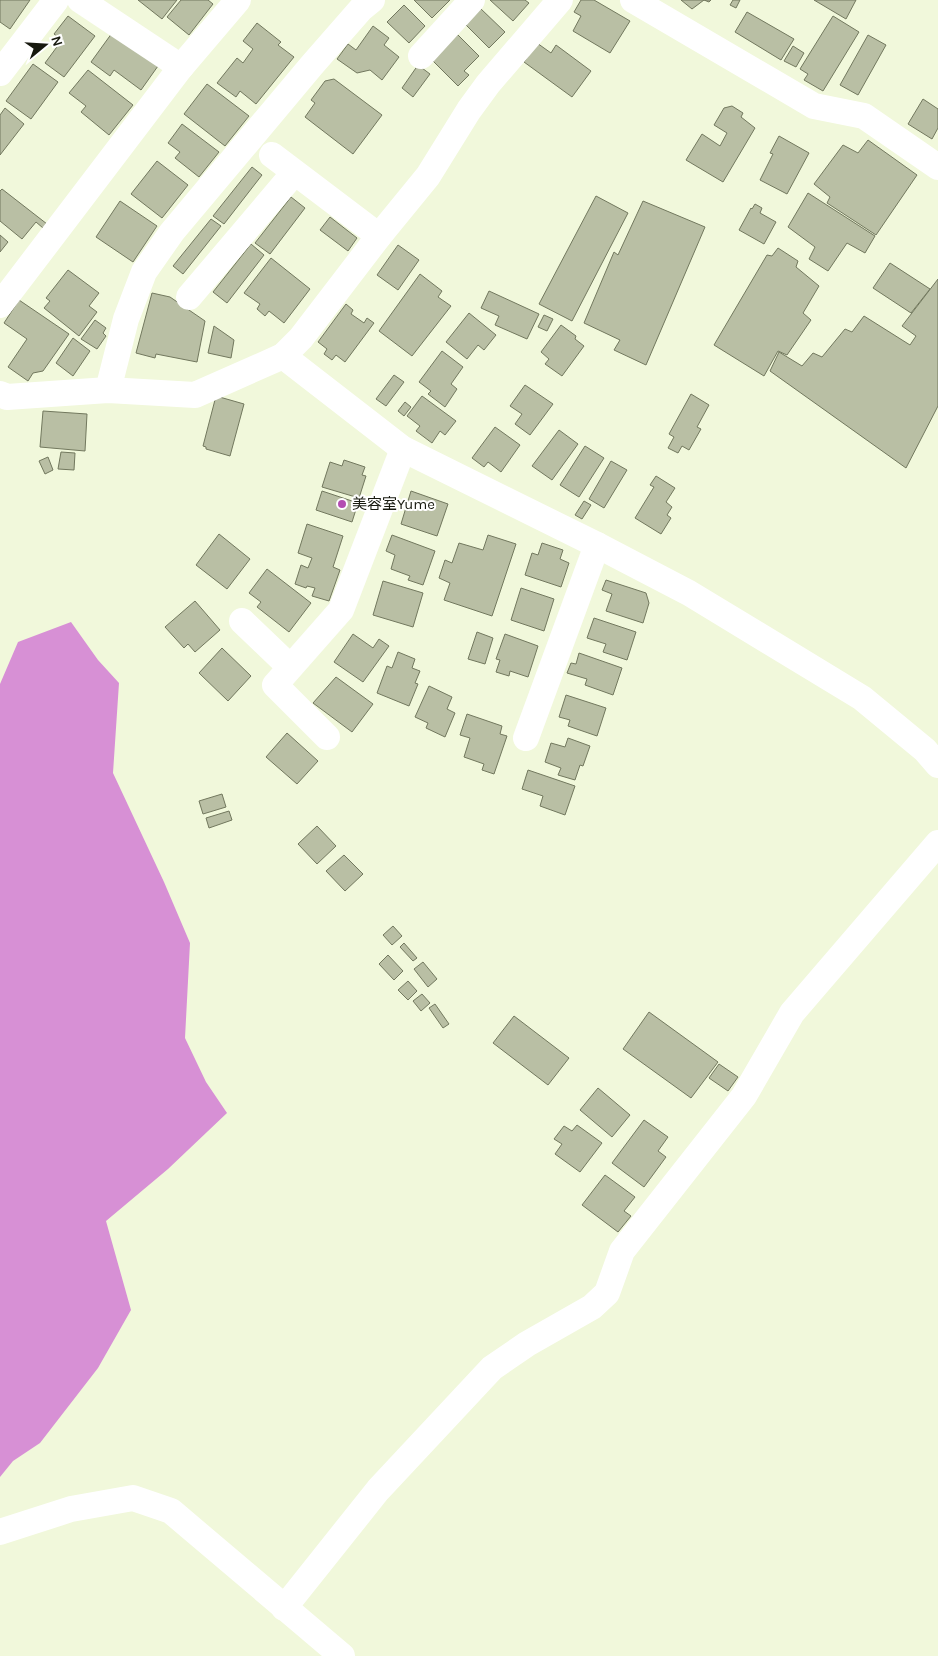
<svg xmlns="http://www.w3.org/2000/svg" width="938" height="1656" font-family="Karla,'Noto Sans JP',sans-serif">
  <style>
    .water { fill: #d790d5 }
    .building { fill: #b9bfa4; stroke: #72785e }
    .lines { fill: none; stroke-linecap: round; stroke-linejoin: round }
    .street { stroke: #fff; stroke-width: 26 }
    .poi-dot { fill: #b34db2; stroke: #fff; stroke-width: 2 }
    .labels { text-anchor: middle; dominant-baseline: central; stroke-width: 4; stroke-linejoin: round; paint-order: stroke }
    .poi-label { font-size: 15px; fill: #17190f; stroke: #fff; text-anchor: start }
  </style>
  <rect width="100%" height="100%" fill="#f1f8db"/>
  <polygon class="water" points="71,622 98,660 119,683 113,773 164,882 190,943 185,1038 206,1082 227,1113 168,1169 106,1221 131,1310 98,1368 40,1443 13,1461 0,1477 0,684 18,642"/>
  <g class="building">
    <polygon points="0,0 30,0 10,29 0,22"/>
    <polygon points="138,0 177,0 162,19"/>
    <polygon points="181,0 208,0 213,4 189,35 167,17"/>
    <polygon points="414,0 450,0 432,18"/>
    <polygon points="490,0 525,0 529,3 513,21"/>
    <polygon points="581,0 594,0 630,21 610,53 573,31 581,16 574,12"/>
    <polygon points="681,0 711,0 709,2 704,0 692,9"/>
    <polygon points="733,0 740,0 736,8 730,5"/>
    <polygon points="814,0 856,0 846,19"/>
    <polygon points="404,5 425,26 409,43 387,22"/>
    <polygon points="480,8 505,32 489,48 464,23"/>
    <polygon points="747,12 794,39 781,60 735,32"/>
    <polygon points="68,16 95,36 64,77 45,63 62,40 54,34"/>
    <polygon points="833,16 859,32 823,91 804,80 808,74 800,69"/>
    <polygon points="257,23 281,42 278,45 294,57 256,104 240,91 236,97 217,83 237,58 243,63 253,49 243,41"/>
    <polygon points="373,26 389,38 384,45 399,57 382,80 370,70 357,73 337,59 348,44 356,50"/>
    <polygon points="112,33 158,66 141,90 114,70 110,76 91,62"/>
    <polygon points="457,34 479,56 464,71 469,75 458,86 432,60"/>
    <polygon points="868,35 886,45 858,95 840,85"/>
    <polygon points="537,43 551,53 556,45 591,71 572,97 524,62"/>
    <polygon points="793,46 804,53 796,67 784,61"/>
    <polygon points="33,64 58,82 31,119 6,101"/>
    <polygon points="418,65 430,74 413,97 402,88"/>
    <polygon points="88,70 133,105 109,135 81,112 86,106 69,93"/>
    <polygon points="334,79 382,115 353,154 305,117 315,103 311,100 325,81"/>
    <polygon points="207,84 249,116 225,146 184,114"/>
    <polygon points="923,99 938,109 938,128 932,139 908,124"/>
    <polygon points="732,106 743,113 741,117 755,128 723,182 686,160 702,134 720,146 727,133 714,125 724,108"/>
    <polygon points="5,108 24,124 0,155 0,115"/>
    <polygon points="182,124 219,152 199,177 175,158 180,152 168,143"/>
    <polygon points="779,136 809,153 787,194 760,180 773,154 770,153"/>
    <polygon points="868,140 917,175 876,235 827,203 830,197 814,184 843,145 858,153"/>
    <polygon points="157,161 188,185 162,218 131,194"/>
    <polygon points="252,167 262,175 224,224 213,216"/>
    <polygon points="2,189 47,224 43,228 36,222 22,239 0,221 0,191"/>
    <polygon points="808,193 875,236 865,253 847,243 828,271 809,259 815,247 788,227"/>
    <polygon points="596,196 628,213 572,321 539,304"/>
    <polygon points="291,197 305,208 270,254 255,243"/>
    <polygon points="120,201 157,226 133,262 96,237"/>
    <polygon points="643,201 705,227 646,365 614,350 620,340 584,323 614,252 618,255"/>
    <polygon points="755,204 762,208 760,213 776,222 764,244 739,230 751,208 752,209"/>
    <polygon points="330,217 357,238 348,251 320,230"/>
    <polygon points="211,219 221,226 183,274 173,266"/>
    <polygon points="0,235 8,242 0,252"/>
    <polygon points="251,244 264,255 227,303 213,292"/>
    <polygon points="398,245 419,260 398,290 377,275"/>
    <polygon points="778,248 798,261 796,267 819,286 803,313 811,320 787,355 778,351 764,376 714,345 767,255 772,256"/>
    <polygon points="271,258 310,289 284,323 269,311 265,316 257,309 260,304 244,293"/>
    <polygon points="890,263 930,289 911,313 873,288"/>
    <polygon points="68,270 99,293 89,306 97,312 79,336 44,308 50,301 46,298"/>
    <polygon points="420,274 442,291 438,297 451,306 412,356 379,331"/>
    <polygon points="938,279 938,406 906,468 770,371 779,352 802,366 813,353 822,357 845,329 852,332 864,316 910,345 916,336 902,326"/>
    <polygon points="489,291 539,314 527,339 495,325 499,316 481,308"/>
    <polygon points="152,293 170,297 205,321 197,362 156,354 155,358 136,353"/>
    <polygon points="19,300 69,334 43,371 33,373 28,381 8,367 27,339 4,323"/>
    <polygon points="346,304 353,310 351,314 364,323 367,318 374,323 345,362 336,355 332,360 324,354 327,349 318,342"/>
    <polygon points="469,313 496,335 484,350 478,345 467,359 446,342"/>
    <polygon points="544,315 553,319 547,331 538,327"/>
    <polygon points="95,320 106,328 103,333 106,336 97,349 81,339"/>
    <polygon points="561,325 576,336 575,339 584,346 562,376 545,364 549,359 541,352"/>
    <polygon points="214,326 234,340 231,358 208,353"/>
    <polygon points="73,338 90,351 73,376 56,363"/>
    <polygon points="442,351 463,367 451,384 457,389 445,407 428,394 431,391 419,382"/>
    <polygon points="394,375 404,382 386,406 376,399"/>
    <polygon points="525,385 553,404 530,435 515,424 522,414 510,406"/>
    <polygon points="691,394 709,405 697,427 701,429 689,450 682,446 678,453 668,448 674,437 669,434"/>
    <polygon points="216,396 244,404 230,456 206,449 206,447 203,446"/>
    <polygon points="422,396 456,421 445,435 440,431 432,443 416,431 420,426 407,416"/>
    <polygon points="405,402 411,407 404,416 398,411"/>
    <polygon points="43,411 87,414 85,451 40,447"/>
    <polygon points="495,427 520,445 501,472 488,462 484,467 472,458"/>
    <polygon points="559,430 578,444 552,480 532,466"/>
    <polygon points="585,446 604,458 579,497 560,485"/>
    <polygon points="61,452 75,453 74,470 58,469"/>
    <polygon points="48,457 53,470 45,474 39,461"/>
    <polygon points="344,460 365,467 362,475 366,476 359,498 322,487 330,462 342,466"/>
    <polygon points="611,461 627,470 604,508 589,499"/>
    <polygon points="656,476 675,488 666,502 672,507 667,515 671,518 661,534 635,518 654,487 650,485"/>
    <polygon points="322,491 358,503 352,522 316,510"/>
    <polygon points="411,491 448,504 437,536 401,524"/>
    <polygon points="584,501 591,505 582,519 575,515"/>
    <polygon points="307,524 343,536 333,567 340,570 329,601 312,596 315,588 307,586 306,588 295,584 301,565 308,568 312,558 298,553"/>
    <polygon points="219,534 250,559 227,589 196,565"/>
    <polygon points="392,535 435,551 423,585 408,580 410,576 391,569 395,555 386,551"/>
    <polygon points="488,535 516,544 492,616 444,600 450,583 439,578 445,560 452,563 459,543 483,550"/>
    <polygon points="542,543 563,550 560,559 569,563 561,587 525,575 532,553 538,555"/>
    <polygon points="267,569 311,603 289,632 257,607 261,602 249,593"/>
    <polygon points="606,580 646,593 649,603 643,623 606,611 612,594 602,590"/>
    <polygon points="383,581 423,593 413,627 373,615"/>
    <polygon points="521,588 554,599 544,631 511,620"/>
    <polygon points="195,601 220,630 195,652 188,644 184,648 165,627"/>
    <polygon points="594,618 636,632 627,660 603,652 606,644 587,638"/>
    <polygon points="477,632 493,638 485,664 468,659"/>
    <polygon points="353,634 373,648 379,639 389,646 363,682 334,662"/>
    <polygon points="505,634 538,646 528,677 510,671 509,676 496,672 500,660 496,659"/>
    <polygon points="222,648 251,676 228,701 199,673"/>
    <polygon points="398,652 415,659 412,668 420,671 415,683 418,684 409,706 377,693 387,666 392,668"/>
    <polygon points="579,653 622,668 613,695 585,685 587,679 567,673 571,663 576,664"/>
    <polygon points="336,677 373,704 352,732 313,703"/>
    <polygon points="429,686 452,697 447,709 455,713 445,737 426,728 428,723 415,717"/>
    <polygon points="566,695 606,708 597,736 568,726 570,720 559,717"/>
    <polygon points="467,714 502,726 500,734 507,736 494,774 482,770 484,764 464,757 470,738 460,735"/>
    <polygon points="287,733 318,761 297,784 266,757"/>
    <polygon points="568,738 590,746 583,766 580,765 575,780 558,775 561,768 545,762 551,743 565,747"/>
    <polygon points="528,770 575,786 565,815 540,806 543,796 522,789"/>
    <polygon points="222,794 226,807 203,814 199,801"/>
    <polygon points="229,811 232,820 209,828 206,818"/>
    <polygon points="317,826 336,846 317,864 298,844"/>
    <polygon points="344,855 363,874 345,891 326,871"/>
    <polygon points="393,926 402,936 392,945 383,935"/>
    <polygon points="404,943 417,958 413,961 400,947"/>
    <polygon points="388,955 403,971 394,980 379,964"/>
    <polygon points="423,962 437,979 428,987 414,969"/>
    <polygon points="408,981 417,991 408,1000 398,990"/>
    <polygon points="422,994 430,1003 421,1011 413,1001"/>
    <polygon points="435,1004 449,1024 443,1028 429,1008"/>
    <polygon points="649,1012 718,1062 691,1098 623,1049"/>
    <polygon points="514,1016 569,1058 548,1085 493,1043"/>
    <polygon points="719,1064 738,1077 728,1091 709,1078"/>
    <polygon points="598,1088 630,1115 612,1137 580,1110"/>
    <polygon points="644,1120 668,1137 658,1151 666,1157 644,1187 612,1163"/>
    <polygon points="577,1125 602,1143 580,1172 555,1154 562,1144 554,1139 564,1126 572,1131"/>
    <polygon points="605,1175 635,1197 624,1211 631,1216 618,1232 582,1205"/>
  </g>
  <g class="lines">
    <g class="street">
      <polyline points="80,0 181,67"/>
      <polyline points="633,0 814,106 864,116 938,167"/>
      <polyline points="421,56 472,0"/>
      <polyline points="0,73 56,0"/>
      <polyline points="272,155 379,236"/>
      <polyline points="189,297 294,173"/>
      <polyline points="0,305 181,67 238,0"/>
      <polyline points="283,356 403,449 597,545 689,593 862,698 925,750 938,765"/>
      <polyline points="108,390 126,319 144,272 172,232 312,65 361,9 372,0"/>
      <polyline points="0,394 7,397 108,390 195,395 283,356 301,338 379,236 428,176 469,110 488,84 560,0"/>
      <polyline points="242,621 290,667"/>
      <polyline points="327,737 275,685 341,610 403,449"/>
      <polyline points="526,738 597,545"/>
      <polyline points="0,1532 71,1509 133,1498 171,1511 342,1656"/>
      <polyline points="284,1608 378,1490 492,1368 527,1344 592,1307 607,1293 622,1251 744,1096 792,1013 938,843"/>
    </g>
  </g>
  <circle class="poi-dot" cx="342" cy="504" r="5"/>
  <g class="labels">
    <g class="poi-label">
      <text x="352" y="504">美容室Yume</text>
    </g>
  </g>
  <g transform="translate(45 45) rotate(72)" stroke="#ffffff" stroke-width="4" paint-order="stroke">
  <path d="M0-4L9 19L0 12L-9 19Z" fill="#17190f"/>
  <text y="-8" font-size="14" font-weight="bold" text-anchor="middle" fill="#17190f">N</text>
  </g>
</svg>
